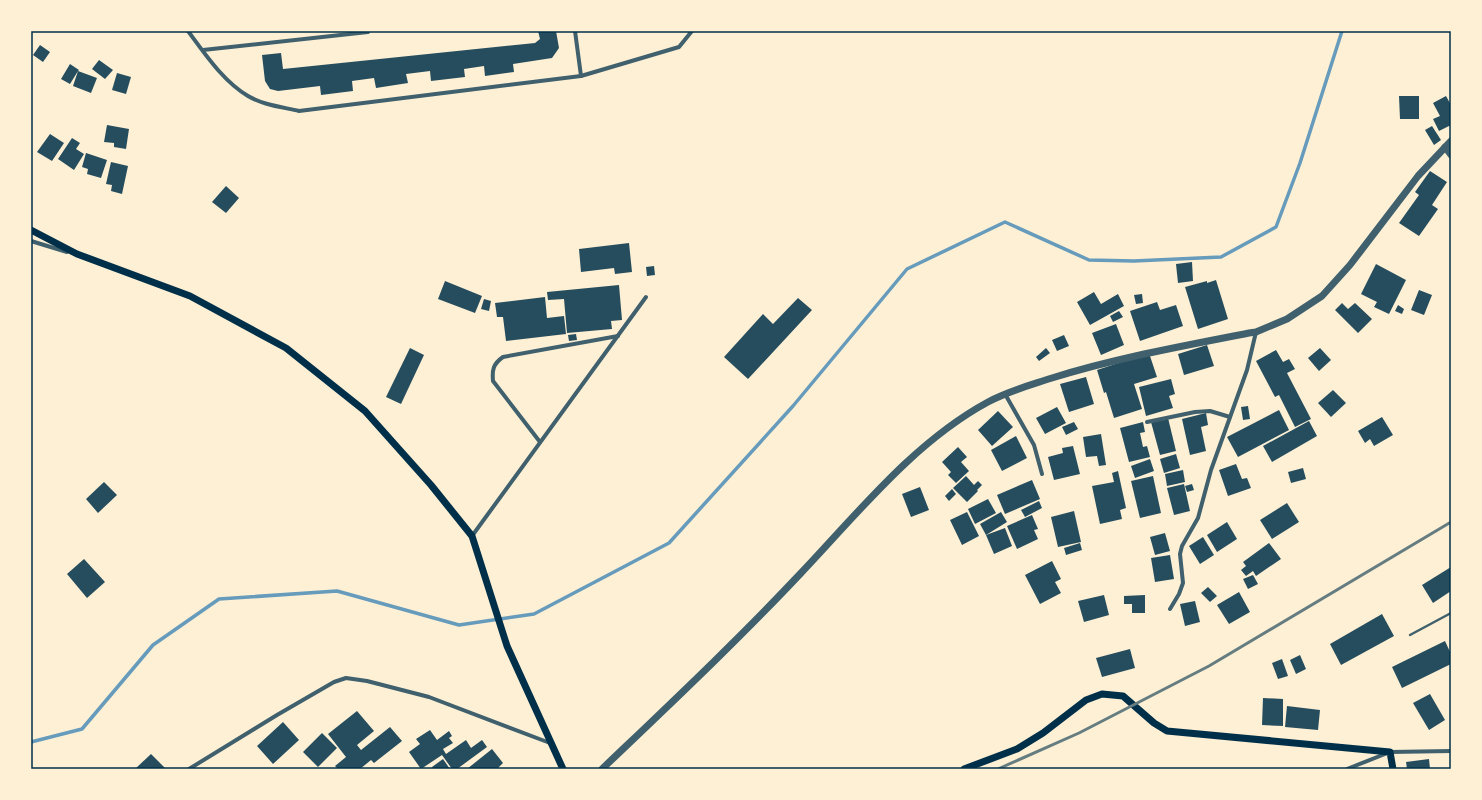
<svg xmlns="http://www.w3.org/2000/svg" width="1482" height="800" font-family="Figtree,sans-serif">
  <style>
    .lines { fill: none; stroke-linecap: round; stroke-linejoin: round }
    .stream { stroke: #669bbc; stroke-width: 3.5 }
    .building { fill: #264d5e }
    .service { stroke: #3f606c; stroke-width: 2.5 }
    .minor { stroke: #3f606c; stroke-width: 4 }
    .tertiary { stroke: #3f606c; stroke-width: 7 }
    .secondary { stroke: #003049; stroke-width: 7 }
    .rail { stroke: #657d81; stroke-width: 3 }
    .neatline { fill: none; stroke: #003049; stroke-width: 1.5 }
  </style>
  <rect width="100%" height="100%" fill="#fdf0d5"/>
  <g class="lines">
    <polyline class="stream" points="31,742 82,729 153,645 219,599 337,591 459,625 534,614 669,543 793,406 907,269 1005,222 1089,260 1134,261 1221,257 1276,227 1300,163 1342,31"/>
  </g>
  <g class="building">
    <polygon points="538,31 556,31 559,48 552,58 513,64 514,72 485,76 484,66 464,69 465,77 431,81 430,71 406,74 408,83 376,88 374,78 352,81 353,91 321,95 320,86 278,91 270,89 265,81 262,55 281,53 283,69 535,43 540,39"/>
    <polygon points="40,45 50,52 43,62 33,55"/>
    <polygon points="99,60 113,70 105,79 92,69"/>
    <polygon points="70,64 79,70 78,71 97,78 91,93 73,86 78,71 70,84 61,79"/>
    <polygon points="117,73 131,77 126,94 112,90"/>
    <polygon points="1399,96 1419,96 1419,119 1400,119"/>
    <polygon points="1446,96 1451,105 1451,125 1439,131 1433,119 1440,116 1433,103"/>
    <polygon points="107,125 129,129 126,149 114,147 114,143 104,142"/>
    <polygon points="1432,126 1441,140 1434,145 1425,130"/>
    <polygon points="50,134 64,143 52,161 37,152"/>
    <polygon points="72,138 80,143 76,149 84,154 74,170 58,159"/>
    <polygon points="86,153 107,160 101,178 87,174 88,169 82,167"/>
    <polygon points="111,162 128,166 122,194 111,191 112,185 106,184"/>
    <polygon points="1430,171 1447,182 1432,205 1438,209 1419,236 1399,223 1419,195 1415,192"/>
    <polygon points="226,186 239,198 226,213 212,202"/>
    <polygon points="629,243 632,272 615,274 614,268 581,272 579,249"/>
    <polygon points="1192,262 1193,281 1178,283 1176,264"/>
    <polygon points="1376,264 1406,280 1389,314 1374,307 1377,302 1361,294"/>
    <polygon points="654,266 655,275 647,276 646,267"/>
    <polygon points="1216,280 1228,319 1198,329 1185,287 1207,281 1207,283"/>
    <polygon points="445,281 482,296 475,313 438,299"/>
    <polygon points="619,285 622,320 611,321 612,329 567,333 564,299 548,300 547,292"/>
    <polygon points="1419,290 1432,295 1424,315 1411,310"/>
    <polygon points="1094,292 1101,304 1118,294 1124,306 1090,325 1077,302"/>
    <polygon points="1142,294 1143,303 1136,304 1134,295"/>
    <polygon points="545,297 547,318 564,316 566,334 506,341 503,317 497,317 495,303"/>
    <polygon points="798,298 812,310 748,379 724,357 763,314 773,324"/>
    <polygon points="484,299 491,301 489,311 481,309"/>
    <polygon points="1157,302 1160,310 1176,305 1183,326 1140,341 1130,311"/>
    <polygon points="1342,303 1348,309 1355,303 1372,319 1358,333 1335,310"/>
    <polygon points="1398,305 1404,309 1402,314 1395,311"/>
    <polygon points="1119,311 1123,317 1113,322 1110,316"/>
    <polygon points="1116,324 1124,345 1101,355 1092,333"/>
    <polygon points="576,334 577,340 569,341 568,335"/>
    <polygon points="1064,335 1069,346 1057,351 1052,340"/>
    <polygon points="1207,345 1214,366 1184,375 1178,354"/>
    <polygon points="410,348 424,355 401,404 386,397"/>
    <polygon points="1046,348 1050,353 1039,361 1036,357"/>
    <polygon points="1320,348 1331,360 1319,371 1308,358"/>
    <polygon points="1276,350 1283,362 1289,359 1295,369 1287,373 1311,419 1295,427 1279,395 1275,397 1256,361"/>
    <polygon points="1149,353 1157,377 1134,384 1142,409 1114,418 1106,392 1104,393 1097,370"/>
    <polygon points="1086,377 1094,404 1069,412 1060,384"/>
    <polygon points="1171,379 1175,394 1169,396 1173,408 1146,416 1139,387"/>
    <polygon points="1333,390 1346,403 1331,417 1318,403"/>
    <polygon points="1248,406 1250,419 1243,420 1241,407"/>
    <polygon points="1057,407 1066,423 1045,434 1036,418"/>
    <polygon points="1279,410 1289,430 1238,457 1227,437"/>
    <polygon points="998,411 1013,427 992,446 978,430"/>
    <polygon points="1206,413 1208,425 1201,427 1206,451 1190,455 1182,419"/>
    <polygon points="1382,417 1393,435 1374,446 1370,439 1365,443 1358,431"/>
    <polygon points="1168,418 1176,451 1160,455 1151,422"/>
    <polygon points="1309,421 1317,436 1272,462 1263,446"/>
    <polygon points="1074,422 1078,429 1066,435 1062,427"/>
    <polygon points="1143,422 1145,432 1140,433 1143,447 1147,446 1150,457 1129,462 1120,428"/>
    <polygon points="1101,434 1106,465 1099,466 1097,456 1086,457 1083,437"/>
    <polygon points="1016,436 1027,458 1002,471 991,450"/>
    <polygon points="1073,446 1080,474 1054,480 1048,457 1063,453 1062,448"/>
    <polygon points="958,447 967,457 961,462 969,471 956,483 948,475 951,472 942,462"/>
    <polygon points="1176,454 1180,468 1164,473 1160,459"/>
    <polygon points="1150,459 1154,471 1135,478 1131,466"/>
    <polygon points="1236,464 1242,479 1247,478 1251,488 1228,496 1219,470"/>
    <polygon points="1303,468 1306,479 1291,483 1288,472"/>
    <polygon points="1183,470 1185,482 1167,486 1165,474"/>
    <polygon points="1118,471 1126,508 1120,510 1122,519 1100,524 1092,486 1114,482 1112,473"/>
    <polygon points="966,476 974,485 978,481 982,485 977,490 978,491 967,502 953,488"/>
    <polygon points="1153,476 1161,513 1140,518 1131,481"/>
    <polygon points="1032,480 1040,499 1005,514 997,495"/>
    <polygon points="104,482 117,495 98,513 86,499"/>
    <polygon points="1184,484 1190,511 1174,515 1167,488"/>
    <polygon points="1192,484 1194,490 1187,492 1185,486"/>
    <polygon points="920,487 929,510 911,517 902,494"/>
    <polygon points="952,489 956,494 949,501 945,496"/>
    <polygon points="988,499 996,513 975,524 968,509"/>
    <polygon points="1039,501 1042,508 1025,517 1021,510"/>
    <polygon points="1287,503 1299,522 1272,539 1260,520"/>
    <polygon points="1074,511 1081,542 1058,547 1051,517"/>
    <polygon points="967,512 979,536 962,545 950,520"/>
    <polygon points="1001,512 1007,522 986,535 980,524"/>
    <polygon points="1032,515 1038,529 1034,530 1038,539 1017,549 1007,526"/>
    <polygon points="1227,522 1237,539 1217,552 1207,535"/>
    <polygon points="1005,528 1012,546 994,554 986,535"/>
    <polygon points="1165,533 1170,551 1155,555 1150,537"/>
    <polygon points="1203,537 1214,555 1200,564 1189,546"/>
    <polygon points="1080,543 1082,550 1066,555 1064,548"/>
    <polygon points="1269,543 1281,559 1256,576 1253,571 1246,576 1241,570 1246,566 1243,562"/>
    <polygon points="1170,555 1174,579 1155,582 1151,558"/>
    <polygon points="84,559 105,582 87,598 67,574"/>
    <polygon points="1052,561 1061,579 1055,582 1061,593 1040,604 1025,575"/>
    <polygon points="1451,567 1451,591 1433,603 1422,585"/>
    <polygon points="1253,575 1258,584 1248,589 1243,579"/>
    <polygon points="1208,587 1217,596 1210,602 1201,593"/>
    <polygon points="1239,592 1250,612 1229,624 1217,605"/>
    <polygon points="1104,595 1109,615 1084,622 1078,601"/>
    <polygon points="1145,595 1145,613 1132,613 1132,604 1124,604 1124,596"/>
    <polygon points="1195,601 1200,622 1185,626 1180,604"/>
    <polygon points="1382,614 1394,636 1341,665 1330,644"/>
    <polygon points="1445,641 1451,654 1451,664 1402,688 1392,667"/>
    <polygon points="1130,649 1135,668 1102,677 1096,658"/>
    <polygon points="1300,655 1306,669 1296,674 1290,660"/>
    <polygon points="1282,659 1288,676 1278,679 1272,663"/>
    <polygon points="1430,694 1445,720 1429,730 1413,703"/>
    <polygon points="1263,698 1283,699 1283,726 1262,725"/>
    <polygon points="1287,706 1320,710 1318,730 1285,727"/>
    <polygon points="357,711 374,731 357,745 361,750 390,727 402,741 374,763 371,760 360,769 338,769 335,766 346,757 328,734"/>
    <polygon points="283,722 299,740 273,764 257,746"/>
    <polygon points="430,730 437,740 449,731 452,736 449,738 453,743 443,749 446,754 466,740 471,748 482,740 487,747 457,769 452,769 442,755 421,769 409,752 420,744 416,739"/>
    <polygon points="322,733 337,748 318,767 303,752"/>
    <polygon points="492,749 503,763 497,769 467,769"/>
    <polygon points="151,754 166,769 135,769"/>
    <polygon points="443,759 450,769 433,769 432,767"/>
    <polygon points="1429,759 1430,769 1407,769 1406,762"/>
  </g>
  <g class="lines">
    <polyline class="service" points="1410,635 1451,613"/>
    <g class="minor">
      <path d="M188 31C205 54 223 81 248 96 263 105 282 107 299 111L581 76 679 47 692 31"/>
      <polyline points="575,31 581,76"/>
      <polyline points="203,50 368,32"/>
      <polyline points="31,241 67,252"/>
      <polyline points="1005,394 1034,445 1042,474"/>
      <polyline points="1147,422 1195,412 1210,411 1230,417"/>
      <path d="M540 442 493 381C492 370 493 364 503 357L618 336"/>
      <polyline points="472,536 646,297"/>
      <polyline points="1170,609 1179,594 1183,583 1180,554 1182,546 1198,518 1211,470 1247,370 1256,332"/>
      <polyline points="189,769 277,715 334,682 346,678 367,681 429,697 550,743"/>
      <polyline points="1347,769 1390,752 1451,751"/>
    </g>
    <g class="tertiary">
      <polyline points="1445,147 1451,155"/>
      <path d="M602 769C669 705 737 641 801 573 858 513 914 442 988 402 1008 391 1031 385 1052 378 1116 358 1183 346 1249 333L1256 332 1287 319 1322 296 1350 265 1418 176 1451 141"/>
    </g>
    <g class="secondary">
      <polyline points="31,230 77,254 190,296 286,348 365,411 431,485 472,536 507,646 563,769"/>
      <polyline points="964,769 1017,749 1043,733 1086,700 1102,694 1123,696 1154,723 1167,731 1390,752 1393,769"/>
    </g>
    <polyline class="rail" points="998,769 1079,733 1209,666 1451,522"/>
  </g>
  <rect width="1482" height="800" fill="none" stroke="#fdf0d5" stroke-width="64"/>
  <rect x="32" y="32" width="1418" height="736" class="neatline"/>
</svg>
